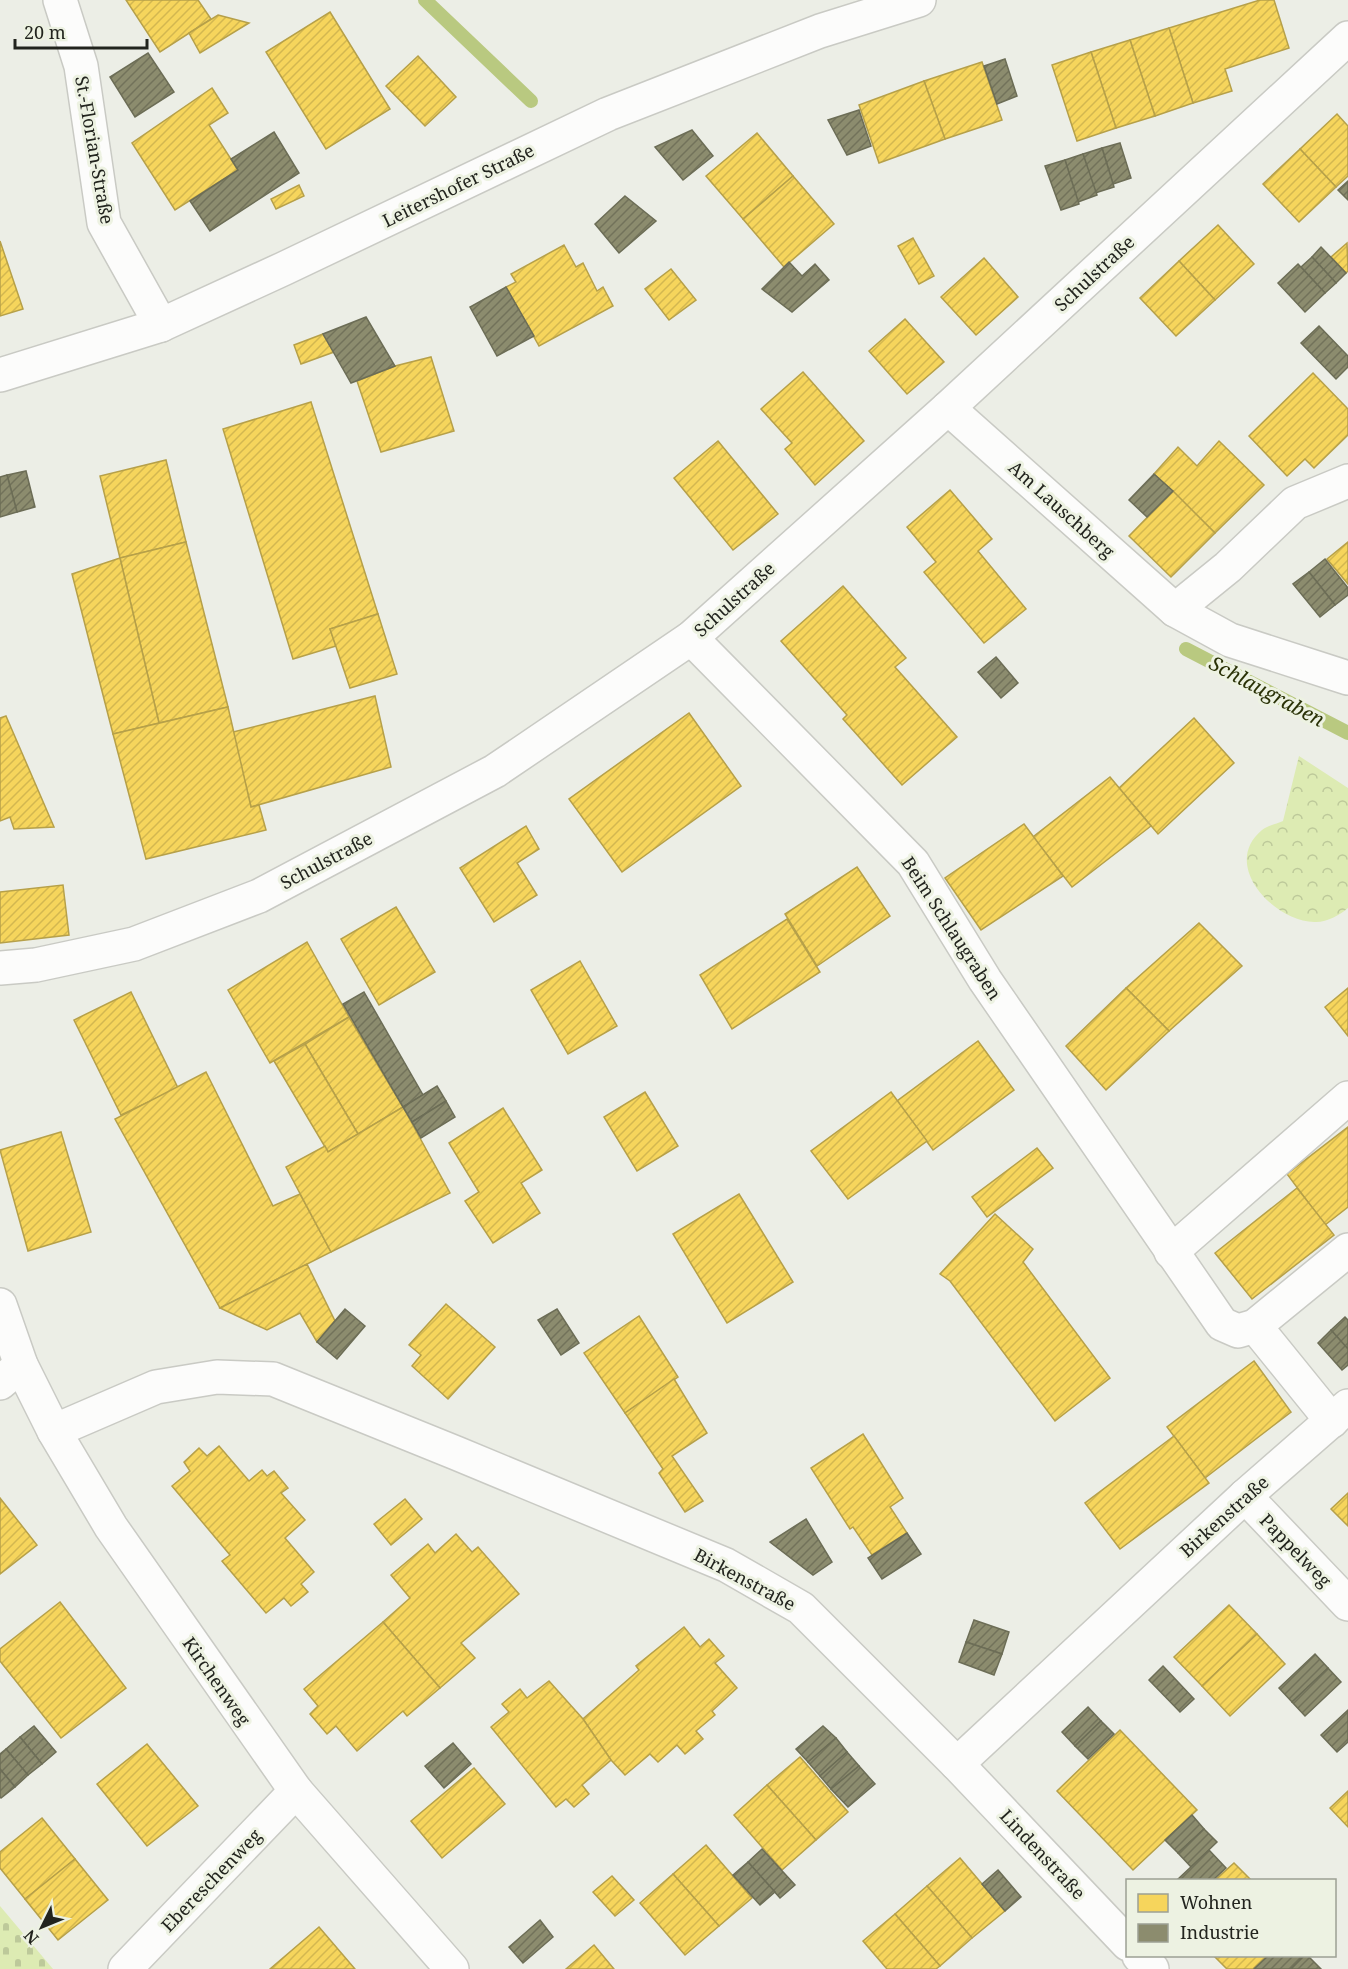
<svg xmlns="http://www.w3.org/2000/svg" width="1348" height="1969" font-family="'Noto Serif',serif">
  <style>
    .cemetery { fill: url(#cemetery-stones) }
    .park { fill: url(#park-crowns) }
    .homes { fill: url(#homes-hatch); stroke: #b6a049; stroke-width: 1.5 }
    .industry { fill: url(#industry-hatch); stroke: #6c6d56; stroke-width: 1.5 }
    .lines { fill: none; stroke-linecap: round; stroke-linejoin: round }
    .stream { stroke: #b9c980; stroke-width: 14 }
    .minor-casing { stroke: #c9cac4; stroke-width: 36 }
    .minor { stroke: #fcfcfb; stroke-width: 33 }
    .labels { text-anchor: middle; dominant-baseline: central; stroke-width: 6; stroke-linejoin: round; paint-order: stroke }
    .street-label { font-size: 18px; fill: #22241e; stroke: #edf2e2 }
    .water-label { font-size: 20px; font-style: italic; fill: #2a3207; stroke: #edf2e2 }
  </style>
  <defs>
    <pattern id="cemetery-stones" width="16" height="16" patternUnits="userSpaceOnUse" patternTransform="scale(1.5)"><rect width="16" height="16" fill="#ddebb3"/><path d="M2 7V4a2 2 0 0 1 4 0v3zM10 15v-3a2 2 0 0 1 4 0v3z" fill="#bdc99a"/></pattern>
    <pattern id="park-crowns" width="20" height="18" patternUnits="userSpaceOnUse" patternTransform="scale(1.5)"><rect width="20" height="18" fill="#ddebb3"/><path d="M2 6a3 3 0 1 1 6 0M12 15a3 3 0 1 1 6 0" fill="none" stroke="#bdc99a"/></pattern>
    <pattern id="homes-hatch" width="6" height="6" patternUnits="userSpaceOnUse" patternTransform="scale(1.5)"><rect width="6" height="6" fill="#f6d55c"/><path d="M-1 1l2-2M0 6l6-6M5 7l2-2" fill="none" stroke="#d3b750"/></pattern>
    <pattern id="industry-hatch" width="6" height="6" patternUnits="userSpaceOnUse" patternTransform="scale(1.5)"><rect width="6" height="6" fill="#8c8c6e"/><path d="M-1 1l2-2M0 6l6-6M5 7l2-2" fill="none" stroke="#72725a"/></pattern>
  </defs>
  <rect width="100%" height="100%" fill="#eceee6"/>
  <polygon class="cemetery" points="0,1906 53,1969 0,1969"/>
  <path class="park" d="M1299 756 1348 788V908C1340 915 1326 923 1314 922 1274 921 1220 865 1262 830 1267 826 1276 824 1283 821Z"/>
  <g class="homes">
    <polygon points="126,0 198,0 211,19 160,52"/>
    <polygon points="1260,0 1274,0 1289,48 1225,69 1232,91 1193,103 1169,28"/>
    <polygon points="330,12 390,109 326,149 266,52"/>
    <polygon points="218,15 249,23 200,53 189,33"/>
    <polygon points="1169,28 1193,103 1155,116 1130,40"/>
    <polygon points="1130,40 1155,116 1116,128 1091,52"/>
    <polygon points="1091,52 1116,128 1077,141 1052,65"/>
    <polygon points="418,56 456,97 425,126 386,86"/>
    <polygon points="982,62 1002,120 945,139 924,81"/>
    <polygon points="924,81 945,139 879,163 859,105"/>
    <polygon points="212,88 228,113 209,125 238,170 175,210 132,143"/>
    <polygon points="1337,114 1348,126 1348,176 1336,187 1300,149"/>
    <polygon points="757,133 793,176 743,219 706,176"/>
    <polygon points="1300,149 1336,187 1299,222 1263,184"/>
    <polygon points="793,176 834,224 784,267 743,219"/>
    <polygon points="299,185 304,196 276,209 271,199"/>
    <polygon points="1218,225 1254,264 1215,300 1179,261"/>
    <polygon points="913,238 934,276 919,284 898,246"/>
    <polygon points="0,241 23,309 0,316"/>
    <polygon points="1347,243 1348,271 1346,273 1331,257"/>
    <polygon points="564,245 576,267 583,263 597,291 603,287 613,306 539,346 506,287 516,282 511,274"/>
    <polygon points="984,258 1018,297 976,335 941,297"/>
    <polygon points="1179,261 1215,300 1176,336 1140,298"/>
    <polygon points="671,269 696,300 669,320 645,289"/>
    <polygon points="905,319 944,362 907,394 869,351"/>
    <polygon points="323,334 334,352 301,364 294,345"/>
    <polygon points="431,357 454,431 381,452 357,381 395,366"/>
    <polygon points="803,372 864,441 815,485 785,449 792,443 761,409"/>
    <polygon points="1313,373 1348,409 1348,435 1314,468 1305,459 1287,476 1249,436"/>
    <polygon points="311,402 378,614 330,629 336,646 293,659 223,429"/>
    <polygon points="718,441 778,514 733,550 674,478"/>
    <polygon points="1219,441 1264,485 1215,533 1154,474 1178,447 1197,466"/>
    <polygon points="166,460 186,542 120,558 100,476"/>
    <polygon points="950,490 992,539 978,551 1026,609 984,643 924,572 936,562 907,527"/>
    <polygon points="1173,491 1215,533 1171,577 1129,536"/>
    <polygon points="186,542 228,707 159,723 120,558"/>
    <polygon points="1348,542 1348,584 1327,559"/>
    <polygon points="120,558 159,723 113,734 72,574"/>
    <polygon points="843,586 906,658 895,667 957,737 902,785 843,719 847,715 781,641"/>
    <polygon points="378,614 397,674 350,688 330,629"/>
    <polygon points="375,696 391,767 251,807 233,732"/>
    <polygon points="228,707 251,807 259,805 266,830 146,859 113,734"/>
    <polygon points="689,713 741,786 622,872 569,799"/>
    <polygon points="6,716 54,827 14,829 10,817 0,821 0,718"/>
    <polygon points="1194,718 1234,763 1158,834 1119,788"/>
    <polygon points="1110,777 1151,826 1072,887 1033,837"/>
    <polygon points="1024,824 1063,876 981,930 945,878"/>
    <polygon points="526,826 539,849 517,863 537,895 494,922 460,868"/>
    <polygon points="857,867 890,916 817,966 785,914"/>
    <polygon points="63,885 69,935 0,943 0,892"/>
    <polygon points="396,907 435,972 379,1005 341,939"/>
    <polygon points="787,919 820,972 732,1029 700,975"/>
    <polygon points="1199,923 1242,966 1169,1031 1126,988"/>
    <polygon points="307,942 349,1017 270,1063 228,990"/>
    <polygon points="580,961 617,1026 568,1054 531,990"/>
    <polygon points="1126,988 1169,1031 1106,1090 1066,1046"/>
    <polygon points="1348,988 1348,1036 1325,1007"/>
    <polygon points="131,992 178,1088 121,1115 74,1020"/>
    <polygon points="349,1017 403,1107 358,1134 305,1044"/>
    <polygon points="978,1041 1014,1090 933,1150 897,1101"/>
    <polygon points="305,1044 358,1134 328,1152 274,1061"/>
    <polygon points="206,1072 273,1206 300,1194 331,1252 220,1308 115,1119"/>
    <polygon points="645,1092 678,1146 637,1171 604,1117"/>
    <polygon points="891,1092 927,1141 848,1199 811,1151"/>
    <polygon points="403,1107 450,1193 331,1252 286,1167 325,1146 328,1152"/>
    <polygon points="503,1108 542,1170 521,1183 540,1213 493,1243 465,1201 479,1192 449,1143"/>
    <polygon points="1348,1127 1348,1207 1325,1225 1287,1174"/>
    <polygon points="61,1132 91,1232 28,1251 0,1150"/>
    <polygon points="1037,1148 1053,1168 987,1217 972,1197"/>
    <polygon points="1297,1188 1334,1235 1252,1299 1215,1253"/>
    <polygon points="739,1194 793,1282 727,1323 673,1234"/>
    <polygon points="995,1214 1033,1249 1023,1262 1110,1378 1055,1421 950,1281 940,1274"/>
    <polygon points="307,1264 335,1321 317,1342 300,1313 267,1330 220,1308"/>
    <polygon points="446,1304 495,1347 448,1399 412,1366 421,1355 409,1345"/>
    <polygon points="639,1316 678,1377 625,1413 584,1353"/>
    <polygon points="1254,1361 1291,1412 1205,1478 1167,1427"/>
    <polygon points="674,1379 707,1433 672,1456 703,1501 685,1512 659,1473 663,1469 625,1413"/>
    <polygon points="863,1434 903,1498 890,1507 907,1533 872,1555 853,1527 850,1529 811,1468"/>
    <polygon points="1174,1436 1209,1483 1120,1549 1085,1503"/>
    <polygon points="219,1446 249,1481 262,1470 267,1476 274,1471 288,1488 281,1493 305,1520 285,1538 314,1572 301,1584 308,1592 291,1606 284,1598 266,1613 222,1561 230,1555 172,1486 190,1471 184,1462 199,1448 207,1456"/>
    <polygon points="1348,1493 1348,1526 1331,1509"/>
    <polygon points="0,1498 37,1545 0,1574"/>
    <polygon points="405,1499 422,1519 391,1545 374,1524"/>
    <polygon points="456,1534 472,1552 478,1547 519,1594 461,1643 475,1658 440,1688 383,1622 410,1598 391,1575 428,1544 435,1553"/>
    <polygon points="60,1602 126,1688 61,1738 0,1661 0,1649"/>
    <polygon points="1229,1605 1257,1634 1202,1686 1174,1657"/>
    <polygon points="383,1622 440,1688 407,1716 403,1711 357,1751 336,1726 327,1734 310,1714 318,1706 304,1689"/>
    <polygon points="684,1627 700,1647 709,1639 724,1656 715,1663 737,1688 712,1711 715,1715 696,1731 703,1739 685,1754 677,1745 658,1762 650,1754 625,1775 611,1760 583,1719 639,1670 636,1666"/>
    <polygon points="1257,1634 1285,1664 1230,1716 1202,1686"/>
    <polygon points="549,1681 583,1719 611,1760 582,1785 589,1794 574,1807 566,1799 556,1807 491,1727 509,1712 502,1704 520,1689 527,1698"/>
    <polygon points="1120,1730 1197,1810 1133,1870 1057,1791"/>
    <polygon points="147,1744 198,1806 147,1846 97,1784"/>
    <polygon points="800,1757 848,1812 816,1840 767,1785"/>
    <polygon points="474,1768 505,1804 442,1858 411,1821"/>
    <polygon points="767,1785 816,1840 782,1870 734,1815"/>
    <polygon points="1348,1791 1348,1827 1330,1808"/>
    <polygon points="42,1818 75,1859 25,1899 0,1868 0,1852"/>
    <polygon points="706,1845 752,1898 719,1926 673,1874"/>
    <polygon points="960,1858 1005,1911 972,1938 927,1886"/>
    <polygon points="75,1859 108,1900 58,1940 25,1899"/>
    <polygon points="1234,1863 1251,1880 1215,1880"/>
    <polygon points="673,1874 719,1926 685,1955 640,1903"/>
    <polygon points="612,1876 634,1900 615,1916 593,1892"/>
    <polygon points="927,1886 972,1938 940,1966 895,1914"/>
    <polygon points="895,1914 940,1966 936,1969 887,1969 863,1941"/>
    <polygon points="319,1927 355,1969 270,1969"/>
    <polygon points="594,1945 614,1969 566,1969"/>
    <polygon points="1214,1956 1267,1956 1253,1969 1227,1969"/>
  </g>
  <g class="industry">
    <polygon points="148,53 174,92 135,117 110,77"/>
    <polygon points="1005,59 1017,96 997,104 984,66"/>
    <polygon points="859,110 871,146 847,155 828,120"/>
    <polygon points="692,130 713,156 683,180 655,147"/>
    <polygon points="274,132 299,173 210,231 190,201 238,170 231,159"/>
    <polygon points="1120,143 1131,178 1113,184 1102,148"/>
    <polygon points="1102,148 1114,187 1095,193 1083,154"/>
    <polygon points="1083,154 1097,195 1078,202 1065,160"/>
    <polygon points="1065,160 1079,204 1061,210 1045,166"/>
    <polygon points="1348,181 1348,200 1338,190"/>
    <polygon points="625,196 656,221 619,253 595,224"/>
    <polygon points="1321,247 1346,273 1336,283 1312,257"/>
    <polygon points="1312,257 1336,283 1325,293 1301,267"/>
    <polygon points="789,262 802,276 815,264 829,280 792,312 762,289"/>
    <polygon points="1298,264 1325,293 1305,312 1278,283"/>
    <polygon points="506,287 534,336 497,356 470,307"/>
    <polygon points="366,317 395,366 351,383 323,334"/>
    <polygon points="1319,326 1348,356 1348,367 1336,379 1301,343"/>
    <polygon points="26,471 35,507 17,512 7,475"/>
    <polygon points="1154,474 1173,491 1147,517 1129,500"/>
    <polygon points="7,475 17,512 0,517 0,477"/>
    <polygon points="1325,559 1348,588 1348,595 1335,605 1309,572"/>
    <polygon points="1309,572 1335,605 1320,617 1293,584"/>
    <polygon points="996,657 1018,683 1001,698 978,672"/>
    <polygon points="364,992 423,1095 403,1107 343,1004"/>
    <polygon points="437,1086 446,1101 412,1122 403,1107"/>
    <polygon points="446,1101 455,1117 421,1138 412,1122"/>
    <polygon points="345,1309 365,1326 337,1359 317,1342"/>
    <polygon points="557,1309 579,1343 561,1355 538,1320"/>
    <polygon points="1345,1317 1348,1320 1348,1349 1331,1330"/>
    <polygon points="1331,1330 1348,1349 1348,1365 1342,1370 1318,1343"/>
    <polygon points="806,1519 832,1562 813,1575 770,1542"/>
    <polygon points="907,1533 921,1554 882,1579 868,1558"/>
    <polygon points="974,1620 1009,1632 1002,1654 966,1642"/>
    <polygon points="966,1642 1002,1654 994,1675 959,1662"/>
    <polygon points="1315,1654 1328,1668 1292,1702 1279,1688"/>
    <polygon points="1163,1666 1194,1699 1180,1712 1149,1680"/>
    <polygon points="1328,1668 1341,1682 1305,1716 1292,1702"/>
    <polygon points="1088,1707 1101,1721 1075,1746 1062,1732"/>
    <polygon points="1348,1710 1348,1742 1337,1752 1321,1735"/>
    <polygon points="1101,1721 1114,1734 1088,1759 1075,1746"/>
    <polygon points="34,1726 56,1752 42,1764 20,1737"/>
    <polygon points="823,1726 836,1738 808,1762 796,1749"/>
    <polygon points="20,1737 42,1764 28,1775 6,1749"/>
    <polygon points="836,1738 847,1752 820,1776 808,1762"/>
    <polygon points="453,1743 471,1764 444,1788 425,1766"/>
    <polygon points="6,1749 28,1775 15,1787 0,1769 0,1754"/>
    <polygon points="847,1752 859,1766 831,1789 820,1776"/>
    <polygon points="859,1766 875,1784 848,1807 831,1789"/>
    <polygon points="0,1769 15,1787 1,1798 0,1797"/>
    <polygon points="1192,1815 1204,1829 1178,1853 1165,1840"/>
    <polygon points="1204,1829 1217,1842 1191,1867 1178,1853"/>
    <polygon points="762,1849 795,1885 780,1898 748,1862"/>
    <polygon points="1209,1850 1226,1868 1213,1880 1177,1880"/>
    <polygon points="748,1862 775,1892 760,1905 733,1875"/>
    <polygon points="998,1870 1021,1897 1005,1911 982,1884"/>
    <polygon points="540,1920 553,1937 523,1963 509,1947"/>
    <polygon points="1268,1956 1304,1956 1291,1969 1254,1969"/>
    <polygon points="1304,1956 1308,1956 1321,1969 1291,1969"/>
  </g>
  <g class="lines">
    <g class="stream">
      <polyline points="425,0 531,101"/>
      <polyline points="1186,649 1348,733"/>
    </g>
    <g class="minor-casing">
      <g id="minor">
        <polyline points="60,0 81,66 104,223 161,325"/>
        <polyline points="0,375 161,325 283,269 608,114 820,31 919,0"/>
        <polyline points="948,408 1175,610 1228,567 1295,503 1348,481"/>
        <polyline points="1175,610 1230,640 1348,678"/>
        <polyline points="691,638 913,863 985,980 1222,1324 1238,1331 1255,1326 1348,1250"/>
        <polyline points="0,968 36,965 134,944 259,896 495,771 691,638 948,408 1348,38"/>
        <polyline points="1171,1252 1348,1098"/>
        <polyline points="0,1305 21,1365 54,1431 111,1527 296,1791 452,1969"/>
        <polyline points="1255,1326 1332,1421"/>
        <polyline points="0,1383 21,1365"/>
        <polyline points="54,1431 156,1387 217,1377 273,1379 456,1453 726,1565 801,1608 957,1764 1245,1496 1348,1406"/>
        <polyline points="1245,1496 1348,1604"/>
        <polyline points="957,1764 1128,1944"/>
        <polyline points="1139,1956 1152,1969"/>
        <polyline points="125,1969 296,1791"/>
      </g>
    </g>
    <use href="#minor" class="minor"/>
  </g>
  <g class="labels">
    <g class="street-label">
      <text transform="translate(95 150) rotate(80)">St.-Florian-Straße</text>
      <text transform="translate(458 185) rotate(-26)">Leitershofer Straße</text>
      <text transform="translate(1094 273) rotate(-43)">Schulstraße</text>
      <text transform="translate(1062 509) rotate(42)">Am Lauschberg</text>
      <text transform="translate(734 599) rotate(-42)">Schulstraße</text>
      <text transform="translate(326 860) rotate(-28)">Schulstraße</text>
      <text transform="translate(952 928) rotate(57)">Beim Schlaugraben</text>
      <text transform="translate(1224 1516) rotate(-42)">Birkenstraße</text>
      <text transform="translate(1296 1550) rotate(46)">Pappelweg</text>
      <text transform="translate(745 1579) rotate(28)">Birkenstraße</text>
      <text transform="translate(217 1681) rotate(55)">Kirchenweg</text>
      <text transform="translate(1043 1854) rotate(47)">Lindenstraße</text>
      <text transform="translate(211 1880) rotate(-46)">Ebereschenweg</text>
    </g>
    <g class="water-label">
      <text transform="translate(1267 691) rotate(28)">Schlaugraben</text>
    </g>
  </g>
  <rect x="1126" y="1879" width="210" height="78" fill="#edf2e2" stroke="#9ca094" stroke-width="1.5"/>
  <rect x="1138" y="1894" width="30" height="18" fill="#f6d55c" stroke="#9ca094" stroke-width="1.5"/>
  <text x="1180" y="1909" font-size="18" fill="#22241e">Wohnen</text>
  <rect x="1138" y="1924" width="30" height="18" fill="#8c8c6e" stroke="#9ca094" stroke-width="1.5"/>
  <text x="1180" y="1939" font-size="18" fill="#22241e">Industrie</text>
  <g transform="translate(42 1927) rotate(227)" stroke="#edf2e2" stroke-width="4.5" paint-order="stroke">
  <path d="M0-4.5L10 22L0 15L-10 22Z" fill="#22241e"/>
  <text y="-9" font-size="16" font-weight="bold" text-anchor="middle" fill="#22241e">N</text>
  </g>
  <path d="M15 39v9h132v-9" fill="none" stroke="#22241e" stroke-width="3"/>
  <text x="24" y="39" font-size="18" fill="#22241e" stroke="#edf2e2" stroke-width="4.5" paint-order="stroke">20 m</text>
</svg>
